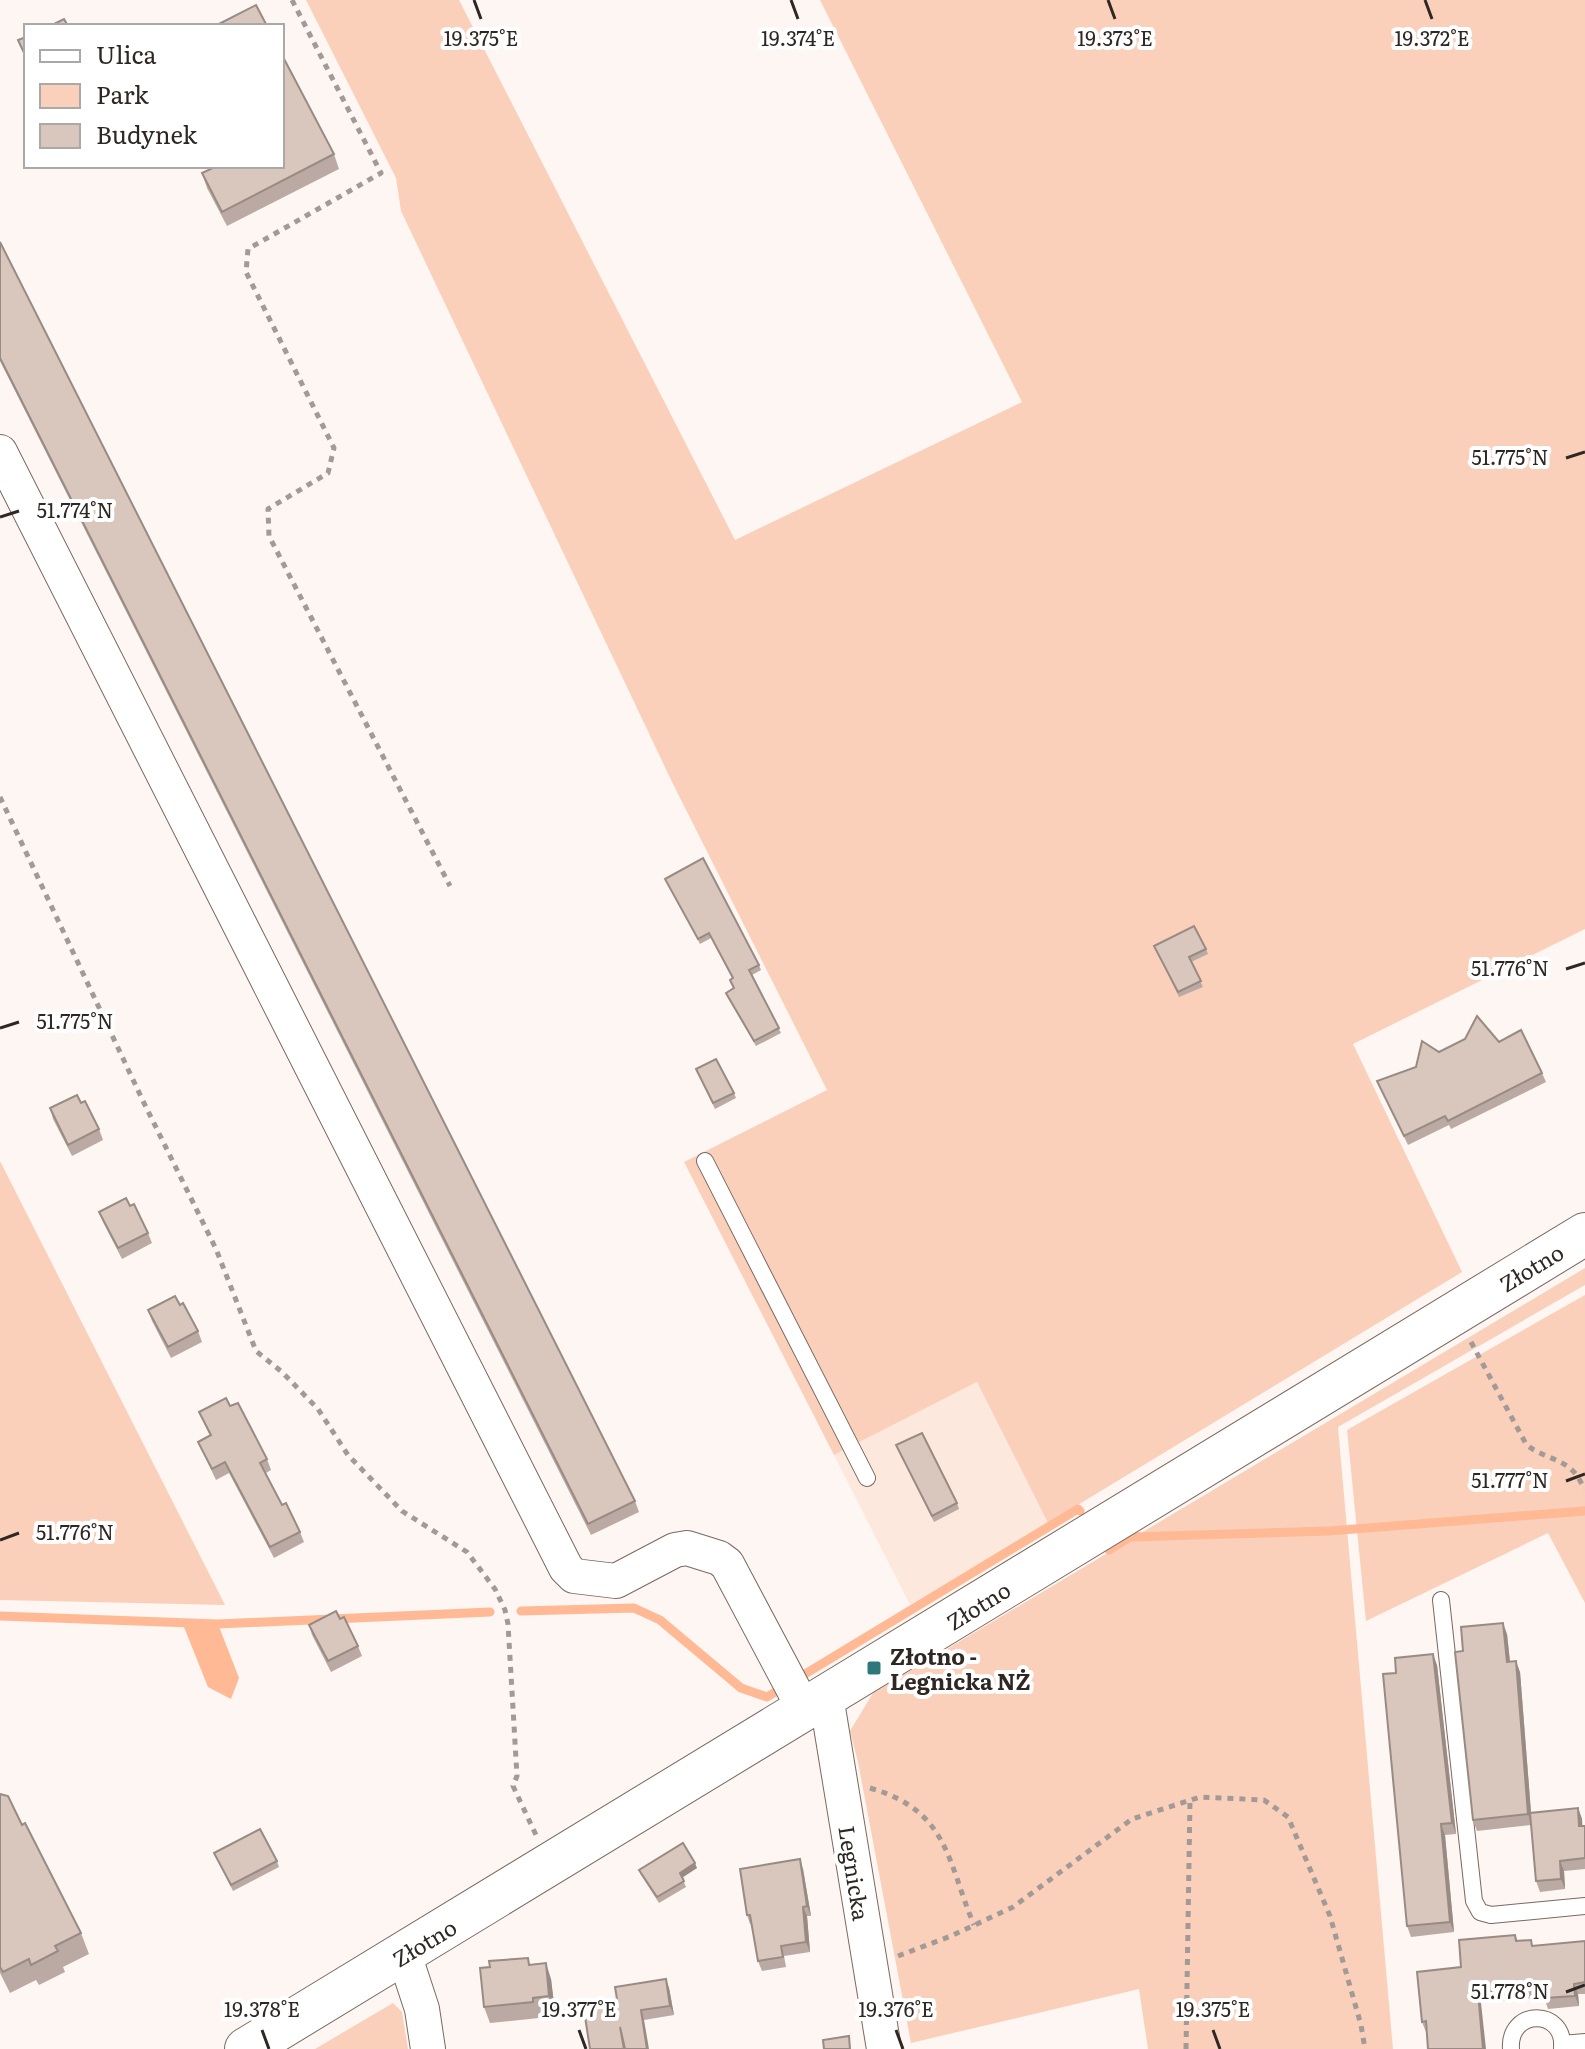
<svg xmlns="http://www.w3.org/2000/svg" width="1585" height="2049" font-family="Literata,serif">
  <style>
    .built { fill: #fde8dd }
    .green { fill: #fbd0ba }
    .water { fill: #ffb994 }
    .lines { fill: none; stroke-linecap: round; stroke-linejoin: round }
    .stream { stroke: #ffb994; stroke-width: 9 }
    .service-casing { stroke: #796960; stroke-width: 18 }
    .minor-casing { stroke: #796960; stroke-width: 36 }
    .tertiary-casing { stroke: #796960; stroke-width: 44 }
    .path { stroke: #a19a96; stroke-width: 5; stroke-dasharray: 6 6; stroke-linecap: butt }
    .service { stroke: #fff; stroke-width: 16 }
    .minor { stroke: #fff; stroke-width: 34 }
    .tertiary { stroke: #fff; stroke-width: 42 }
    .wall { fill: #bbaaa3 }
    .shaded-wall { fill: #988b84 }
    .building { fill: #d9c6bd; stroke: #988b84; stroke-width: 2 }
    .ticks { fill: none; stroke: #2e2723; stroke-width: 3 }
    .poi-dot { fill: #2e787a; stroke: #fff; stroke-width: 3 }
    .labels { text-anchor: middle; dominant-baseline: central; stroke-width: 8; stroke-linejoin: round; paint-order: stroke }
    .street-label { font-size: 22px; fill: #2e2723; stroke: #fff }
    .poi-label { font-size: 22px; font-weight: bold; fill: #2e2723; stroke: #fff; text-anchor: start }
    .ticks-label { font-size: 20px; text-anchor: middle; fill: #2e2723; stroke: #fff; stroke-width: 8; stroke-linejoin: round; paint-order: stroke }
  </style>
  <rect width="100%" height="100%" fill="#fdf6f2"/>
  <polygon class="built" points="977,1382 1048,1523 910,1605 834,1455"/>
  <g class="green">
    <polygon points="306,0 459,0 735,540 1022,402 820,0 1585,0 1585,929 1353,1044 1462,1272 1048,1523 977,1382 834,1455 684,1162 827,1090 673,784 401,211 396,178"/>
    <polygon points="0,1161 225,1605 0,1600"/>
    <polygon points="1585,1268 1585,1285 1338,1427 1393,2049 1148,2049 1139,1989 911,2043 858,1762 850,1731 873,1693"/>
    <polygon points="1585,1295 1585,1603 1548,1533 1366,1621 1347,1430"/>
    <polygon points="393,2003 402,2012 408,2049 315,2049"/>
  </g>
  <polygon class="water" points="182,1622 218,1624 239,1678 231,1699 208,1687"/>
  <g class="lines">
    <g class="stream">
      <polyline points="1109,1550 1130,1537 1329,1531 1585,1511"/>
      <polyline points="521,1611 634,1608 660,1620 741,1688 767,1697 1078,1509 1080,1511"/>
      <polyline points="0,1616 218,1624 490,1612"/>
    </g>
    <g class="service-casing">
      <g id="service">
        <polyline points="705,1161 867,1478"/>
        <polyline points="1441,1600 1474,1901 1480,1912 1491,1915 1585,1906"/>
        <polyline points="1562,2044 1585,2042"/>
        <path d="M1511 2049C1508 2008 1566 2008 1562 2049"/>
      </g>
    </g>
    <g class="minor-casing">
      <g id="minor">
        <polyline points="0,452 566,1568 574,1576 616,1581 675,1550 687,1548 719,1558 727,1564 804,1709"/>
        <polyline points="826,1696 884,2049"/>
        <polyline points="404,1954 422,2009 428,2049"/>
      </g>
    </g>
    <g class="tertiary-casing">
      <polyline id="tertiary" points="246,2049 1585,1234"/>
    </g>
    <g class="path">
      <polyline points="292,0 381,173 248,249 246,272 334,448 328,473 268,509 269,536 450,886"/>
      <polyline points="0,797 143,1101 216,1249 256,1351 282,1372 318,1409 348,1455 402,1511 467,1552 495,1589 505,1610 508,1624 517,1776 513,1786 536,1835"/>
      <path d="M1471 1342 1526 1444C1540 1457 1561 1458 1574 1472 1578 1476 1581 1483 1585 1489"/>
      <path d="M870 1788C949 1811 947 1861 974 1925"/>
      <polyline points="898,1956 951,1936 1013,1907 1132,1819 1200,1797 1264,1800 1288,1817 1330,1916 1361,2025 1365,2049"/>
      <polyline points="1186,2049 1190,1800"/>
    </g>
    <use href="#service" class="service"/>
    <use href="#minor" class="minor"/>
    <use href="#tertiary" class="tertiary"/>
  </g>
  <g class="wall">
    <polygon points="334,154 339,169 227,226 207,188 202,173"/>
    <polygon points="0,242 635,1501 639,1512 591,1535 0,361"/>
    <polygon points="665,879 759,965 761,970 752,975 781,1033 756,1046 728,998 726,993 734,989 733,979 711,938 700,944"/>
    <polygon points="1154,946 1206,949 1208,954 1191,962 1203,987 1179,997"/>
    <polygon points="1499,1042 1542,1073 1546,1082 1451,1129 1449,1125 1408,1145 1377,1081 1416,1067 1439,1052"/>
    <polygon points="696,1069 734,1093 736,1098 715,1109"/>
    <polygon points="81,1103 99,1129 103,1140 72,1156 53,1119 50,1108"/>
    <polygon points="130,1206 148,1233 152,1243 122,1259 103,1222 99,1212"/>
    <polygon points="180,1305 198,1331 202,1342 171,1358 152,1321 148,1310"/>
    <polygon points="230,1406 267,1459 271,1470 266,1473 282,1505 300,1532 304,1542 274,1558 229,1473 216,1480 198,1442 210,1436 199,1412"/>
    <polygon points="896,1445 957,1503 959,1509 934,1522"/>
    <polygon points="340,1619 358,1646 362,1656 331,1672 312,1635 309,1625"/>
    <polygon points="1507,1634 1510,1662 1520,1672 1531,1813 1578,1808 1582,1819 1582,1826 1585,1826 1585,1869 1564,1871 1565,1889 1540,1892 1536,1881 1531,1825 1477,1831 1473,1820 1463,1651"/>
    <polygon points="1437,1665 1456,1834 1445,1835 1454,1932 1411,1937 1407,1926 1396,1673"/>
    <polygon points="0,1794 22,1825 81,1933 89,1954 63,1967 65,1972 39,1985 36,1980 10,1993 0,1973"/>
    <polygon points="214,1853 277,1861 279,1867 233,1891"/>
    <polygon points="697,1868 682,1878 686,1887 659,1903 641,1875 639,1870"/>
    <polygon points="803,1869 811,1916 807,1916 810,1952 784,1956 786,1967 762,1971 758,1961 752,1924 750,1924 747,1915"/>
    <polygon points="1515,1935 1518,1941 1533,1946 1585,1941 1585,1994 1578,1994 1579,2006 1548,2009 1544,1997 1481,2003 1426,2032 1422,2022"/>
    <polygon points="531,1965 551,1979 555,2012 538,2014 539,2018 490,2023 484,2007"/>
    <polygon points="666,1979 669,1988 674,2015 644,2020 617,1999"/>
  </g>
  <g class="shaded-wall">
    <polygon points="1503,1623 1507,1634 1511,1672 1507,1662"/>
    <polygon points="1433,1654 1437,1665 1456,1834 1452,1823"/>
    <polygon points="1516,1661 1520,1672 1532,1825 1528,1814"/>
    <polygon points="1578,1808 1582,1819 1583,1837 1579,1826"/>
    <polygon points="1441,1824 1445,1835 1454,1932 1450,1922"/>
    <polygon points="800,1859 803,1869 811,1916 807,1906"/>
    <polygon points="1560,1861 1564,1871 1565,1889 1561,1879"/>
    <polygon points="695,1863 697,1868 681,1878 680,1873"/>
    <polygon points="803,1907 807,1916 810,1952 806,1942"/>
    <polygon points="546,1963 551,1979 555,2012 549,1996"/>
    <polygon points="666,1979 669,1988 674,2015 670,2006"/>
    <polygon points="1574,1984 1578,1994 1579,2006 1575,1996"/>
    <polygon points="1478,1993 1481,2003 1486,2049 1483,2049"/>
    <polygon points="641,2010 644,2020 649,2049 647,2049"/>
  </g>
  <g class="building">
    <polygon points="256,5 267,26 215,26"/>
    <polygon points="64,19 68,26 50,26"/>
    <polygon points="26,37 26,57 18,40"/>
    <polygon points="282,55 334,154 222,212 202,173 217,166 282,166"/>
    <polygon points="0,242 635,1501 588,1524 0,358"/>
    <polygon points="703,858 759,965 749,970 779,1028 754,1041 726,993 734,988 730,980 733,978 709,933 698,939 665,879"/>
    <polygon points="1194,926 1206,949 1189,957 1201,981 1178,992 1154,946"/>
    <polygon points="1477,1016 1499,1042 1521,1030 1542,1073 1448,1121 1445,1116 1404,1136 1377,1081 1416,1067 1422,1041 1439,1052 1465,1039"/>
    <polygon points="716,1059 734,1093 713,1103 696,1069"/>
    <polygon points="77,1095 81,1103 85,1101 99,1129 68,1145 50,1108"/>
    <polygon points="126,1198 130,1206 134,1204 148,1233 118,1248 99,1212"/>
    <polygon points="175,1296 180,1305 183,1303 198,1331 168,1347 148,1310"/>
    <polygon points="226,1398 230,1406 238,1403 267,1459 260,1463 282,1505 286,1503 300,1532 270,1547 225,1462 212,1469 198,1442 211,1435 199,1412"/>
    <polygon points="922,1433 957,1503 932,1516 896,1445"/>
    <polygon points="336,1611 340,1619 344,1617 358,1646 328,1661 309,1625"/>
    <polygon points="1503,1623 1507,1662 1516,1661 1528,1814 1473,1820 1455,1652 1463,1651 1461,1627"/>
    <polygon points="1433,1654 1452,1823 1441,1824 1450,1922 1407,1926 1383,1674 1396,1673 1395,1658"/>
    <polygon points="0,1794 8,1796 22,1825 25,1823 81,1933 55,1946 58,1951 31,1965 29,1959 3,1972 0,1967"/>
    <polygon points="1578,1808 1579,1826 1585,1826 1585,1858 1560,1861 1561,1879 1536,1881 1530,1813"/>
    <polygon points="260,1829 277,1861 231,1885 214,1853"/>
    <polygon points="683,1843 695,1863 680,1873 684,1881 657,1897 639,1870"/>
    <polygon points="800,1859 807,1906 803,1907 806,1942 781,1946 783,1957 758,1961 750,1915 747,1915 740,1869"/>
    <polygon points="1515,1935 1516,1941 1531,1940 1532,1946 1585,1941 1585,1982 1574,1984 1575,1996 1544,1998 1543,1986 1478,1993 1483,2049 1428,2049 1426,2021 1422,2022 1417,1972 1461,1967 1459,1940"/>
    <polygon points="528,1958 529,1965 546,1963 549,1996 533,1998 533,2002 484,2007 480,1968 490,1967 489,1961"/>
    <polygon points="666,1979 670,2006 641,2010 647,2049 625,2049 620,2027 624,2049 590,2049 583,2004 617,1999 615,1987"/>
    <polygon points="849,2036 850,2049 824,2049 823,2040"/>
  </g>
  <path class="ticks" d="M474 0 481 19M791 0 798 19M1108 0 1115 19M1425 0 1432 19M1566 458 1585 452M0 517 19 511M1566 969 1585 963M0 1028 19 1022M1566 1481 1585 1474M0 1540 19 1533M1566 1992 1585 1985M262 2030 269 2049M579 2030 586 2049M896 2030 903 2049M1213 2030 1220 2049"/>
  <rect class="poi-dot" x="866" y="1660" width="16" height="16" rx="4"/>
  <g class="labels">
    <g class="street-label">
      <text transform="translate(1531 1267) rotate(-31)">Złotno</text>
      <text transform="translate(978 1605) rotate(-32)">Złotno</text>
      <text transform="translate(855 1873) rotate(81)">Legnicka</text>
      <text transform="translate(424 1942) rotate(-31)">Złotno</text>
    </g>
    <g class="poi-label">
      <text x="890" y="1655">Złotno -<tspan x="890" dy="25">Legnicka NŻ</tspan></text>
    </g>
  </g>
  <g class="ticks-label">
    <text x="481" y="46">19.375°E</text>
    <text x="798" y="46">19.374°E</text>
    <text x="1115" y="46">19.373°E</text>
    <text x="1432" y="46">19.372°E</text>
    <text x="1510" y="465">51.775°N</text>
    <text x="75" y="518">51.774°N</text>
    <text x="1510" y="976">51.776°N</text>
    <text x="75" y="1029">51.775°N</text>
    <text x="1510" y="1488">51.777°N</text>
    <text x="75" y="1540">51.776°N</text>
    <text x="1510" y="1999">51.778°N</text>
    <text x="262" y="2017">19.378°E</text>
    <text x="579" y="2017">19.377°E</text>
    <text x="896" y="2017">19.376°E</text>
    <text x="1213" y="2017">19.375°E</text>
  </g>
  <rect x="24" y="24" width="260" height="144" fill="#ffffff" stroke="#aba9a7" stroke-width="2"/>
  <rect x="40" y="50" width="40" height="12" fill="#ffffff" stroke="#aba9a7" stroke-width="2"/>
  <text x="96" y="64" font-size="24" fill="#2e2723">Ulica</text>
  <rect x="40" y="84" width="40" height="24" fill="#fbd0ba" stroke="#aba9a7" stroke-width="2"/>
  <text x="96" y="104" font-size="24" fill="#2e2723">Park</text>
  <rect x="40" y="124" width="40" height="24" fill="#d9c6bd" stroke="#aba9a7" stroke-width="2"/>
  <text x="96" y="144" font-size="24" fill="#2e2723">Budynek</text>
</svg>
